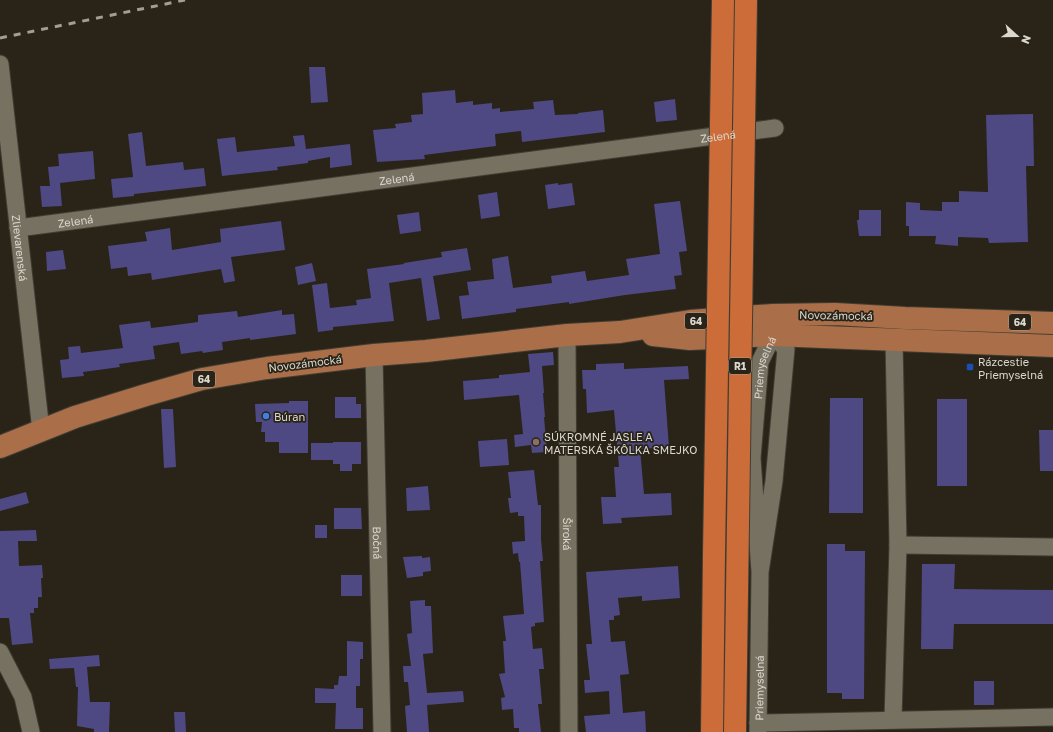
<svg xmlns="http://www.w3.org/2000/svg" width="1053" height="732" font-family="'Golos Text',sans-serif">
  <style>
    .building { fill: #4e4983 }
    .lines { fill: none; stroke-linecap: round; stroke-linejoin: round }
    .minor-casing { stroke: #413d34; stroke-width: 19 }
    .primary-casing { stroke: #413d34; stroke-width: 24 }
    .minor { stroke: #767161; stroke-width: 17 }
    .primary { stroke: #aa6e48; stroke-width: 22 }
    .rail { stroke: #a19e94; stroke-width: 3; stroke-dasharray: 7 7; stroke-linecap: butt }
    .motorway-bridge-casing { stroke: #413d34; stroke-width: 24; stroke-linecap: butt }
    .motorway-bridge { stroke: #cc6c38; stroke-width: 22 }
    .transit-dot { fill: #1a4fb4; stroke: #292417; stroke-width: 1.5 }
    .shop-dot { fill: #3f7fe0; stroke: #292417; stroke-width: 1.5 }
    .education-dot { fill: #8d6e63; stroke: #292417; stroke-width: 1.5 }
    .labels { text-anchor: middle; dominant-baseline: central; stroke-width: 3.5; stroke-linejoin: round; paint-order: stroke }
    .shield { fill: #292417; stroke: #a5a198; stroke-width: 1 }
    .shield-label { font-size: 10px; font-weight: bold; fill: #dad7cf }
    .street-label { font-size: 11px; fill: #dad7cf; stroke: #292417 }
    .poi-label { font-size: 11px; fill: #dad7cf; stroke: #292417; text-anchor: start }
  </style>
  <rect width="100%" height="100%" fill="#292417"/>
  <g class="building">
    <polygon points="309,67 325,67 328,102 311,103"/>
    <polygon points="455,90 456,103 473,101 473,105 492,103 492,109 500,108 500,112 534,109 533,102 553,100 555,115 578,114 578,113 603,110 605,132 522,142 521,131 495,134 496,146 424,155 425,159 377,162 373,130 396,128 395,124 412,122 411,115 423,114 422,93"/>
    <polygon points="675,99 677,120 656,122 654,102"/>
    <polygon points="1033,114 1034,166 1026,166 1028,242 989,243 988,238 958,237 958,246 935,244 936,236 909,236 909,226 906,226 906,202 920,203 920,210 942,211 942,202 959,202 959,191 988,192 986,115"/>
    <polygon points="142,132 146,166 183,162 184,170 204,168 206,186 134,194 134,196 113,198 111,179 133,177 128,134"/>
    <polygon points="304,135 306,149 350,144 352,165 330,168 330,157 308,161 308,163 277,167 278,170 222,176 217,139 235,137 237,152 295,146 293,136"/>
    <polygon points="93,151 95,179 60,183 62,206 42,207 40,186 50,186 48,167 59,166 58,154"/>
    <polygon points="558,183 558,185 572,183 575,205 548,209 545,185"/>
    <polygon points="497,192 500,216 481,219 478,195"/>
    <polygon points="680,201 687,251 679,252 682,275 674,276 676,289 625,295 569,304 569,302 516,309 516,312 462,319 459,296 469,295 467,282 494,279 492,259 508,256 513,288 552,283 551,276 585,271 587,281 629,275 626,259 660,254 654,204"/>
    <polygon points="859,210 881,210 881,236 859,236 857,220 859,220"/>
    <polygon points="419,212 421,231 400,234 397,215"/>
    <polygon points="281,221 285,250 231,257 235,281 224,283 221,269 152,280 151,273 128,276 127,267 111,269 108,246 147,241 145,232 170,228 172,250 221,242 220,229"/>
    <polygon points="467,248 471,270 433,276 440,319 427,321 421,278 389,283 394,321 333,327 333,330 318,332 312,285 327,283 330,308 357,305 356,300 371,298 367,269 404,264 404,263 442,257 441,252"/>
    <polygon points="63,250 66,269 47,271 46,252"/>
    <polygon points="312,263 316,281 298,285 295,267"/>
    <polygon points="282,310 282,315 294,314 296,334 250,340 250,338 222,342 223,350 203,353 202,351 181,354 179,342 153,346 155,359 119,364 120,367 83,372 84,376 62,378 60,360 69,359 68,347 80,346 81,353 123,348 119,325 150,321 151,328 168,326 198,322 198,315 237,311 238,317"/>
    <polygon points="553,352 554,365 542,366 544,393 543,393 545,417 544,417 547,452 532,453 531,445 515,447 514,435 523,434 519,395 464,400 463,381 499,378 499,375 530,372 528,354"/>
    <polygon points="624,363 624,369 688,366 689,379 664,380 669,447 640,449 644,494 671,493 672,515 621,518 622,523 603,524 601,497 616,497 614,467 619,467 614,410 587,413 586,389 583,389 582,370 596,370 596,364"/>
    <polygon points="335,397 356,397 356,404 361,404 361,418 335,418"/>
    <polygon points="830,398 863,398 863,513 829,513"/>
    <rect x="937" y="399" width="30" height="87"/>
    <polygon points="289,401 308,401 308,453 279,453 279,442 265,442 265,432 261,432 262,422 256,422 255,404 289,403"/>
    <polygon points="161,409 173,409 176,467 164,468"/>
    <polygon points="1039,430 1053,430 1053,471 1040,471"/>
    <polygon points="507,439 509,465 480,467 478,441"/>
    <polygon points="333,442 361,442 361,464 352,464 352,471 340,471 340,464 333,464 333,460 311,460 311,443 333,443"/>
    <polygon points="534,470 538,505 541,505 541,539 543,561 540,561 544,622 535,623 535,626 531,627 533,649 542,648 544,669 539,669 542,704 538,704 541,732 519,732 519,728 514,728 513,709 502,710 501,698 505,697 499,674 505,673 503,641 506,641 503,616 524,614 520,562 519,562 518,553 513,554 512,542 525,541 524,516 518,516 518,512 510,513 508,498 511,498 508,472"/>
    <polygon points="428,486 430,510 407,511 406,488"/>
    <polygon points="26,492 29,503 0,511 0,499"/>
    <polygon points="334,508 361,508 362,529 334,529"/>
    <rect x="315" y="525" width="12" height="13"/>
    <polygon points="36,530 37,541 18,541 19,566 42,565 43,578 41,578 42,597 38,597 38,608 34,608 34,613 30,613 33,643 12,645 9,618 0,618 0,531"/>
    <polygon points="827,544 845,544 845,551 865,551 864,699 842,699 842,693 827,693"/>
    <polygon points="422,556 422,558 430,557 431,571 423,572 423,576 407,578 403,557"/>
    <polygon points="922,564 955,564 954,589 1053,590 1053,624 954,624 953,649 921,649"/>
    <polygon points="678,566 680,598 642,601 642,596 618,598 620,615 614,616 614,620 609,620 611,642 625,641 629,674 620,675 623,713 645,711 646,732 586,732 584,716 610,714 609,691 585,693 584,680 590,680 586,644 592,644 586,572"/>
    <rect x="341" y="575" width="21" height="21"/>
    <polygon points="425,600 425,606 431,606 433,653 423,654 427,693 463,691 464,702 427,705 429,732 407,732 405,706 410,705 408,682 404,682 403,666 411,666 407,634 412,633 410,601"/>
    <polygon points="347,641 363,642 363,659 360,659 360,686 356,686 356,708 363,708 363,729 335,729 336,703 315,703 315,688 334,689 334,685 338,685 339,676 347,676"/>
    <polygon points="99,655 100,666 87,667 90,702 110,702 109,732 94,732 94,729 77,726 78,687 76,687 74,668 50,669 49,659"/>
    <rect x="974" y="681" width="20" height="24"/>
    <polygon points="174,712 185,712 186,732 175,732"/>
  </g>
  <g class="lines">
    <g class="minor-casing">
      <g id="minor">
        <path id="s1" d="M0 64 41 431"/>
        <path id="s2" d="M18 228 775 128"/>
        <path id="s3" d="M567 335 569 732"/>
        <path id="s4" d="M374 355 382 732"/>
        <polyline points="898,545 1053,547"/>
        <polyline points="0,652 23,697 31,732"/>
        <polyline points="893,719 898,545 894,340"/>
        <polyline points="758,723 1053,717"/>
        <path id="s5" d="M758 732 760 572 752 458 760 362 773 335 786 349 774 481 760 572"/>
      </g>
    </g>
    <g class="primary-casing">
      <g id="primary">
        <polyline points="653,335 690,339 773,335 1053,346"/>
        <polyline points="0,447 75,417 146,395 202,379 267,368 374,355 426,351 567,335 620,332 690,321 773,315 835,314 905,318 1053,323"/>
      </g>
    </g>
    <use href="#minor" class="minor"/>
    <use href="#primary" class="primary"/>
    <polyline class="rail" points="0,38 185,0"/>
    <g class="motorway-bridge-casing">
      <g id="motorway-bridge">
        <polyline points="712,732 714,554 723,0"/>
        <polyline points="735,732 740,385 746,0"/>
      </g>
    </g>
    <use href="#motorway-bridge" class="motorway-bridge"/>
  </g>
  <rect class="transit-dot" x="966" y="363" width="8" height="8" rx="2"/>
  <circle class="shop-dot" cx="266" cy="416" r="4"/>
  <circle class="education-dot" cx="536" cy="442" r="4"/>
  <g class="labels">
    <g class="shield">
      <rect x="685" y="313" width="22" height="16" rx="3"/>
      <rect x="1009" y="314" width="22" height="16" rx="3"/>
      <rect x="729" y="358" width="22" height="16" rx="3"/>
      <rect x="193" y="371" width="22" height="16" rx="3"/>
    </g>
    <g class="shield-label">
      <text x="696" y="321">64</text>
      <text x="1020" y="322">64</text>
      <text x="740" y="366">R1</text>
      <text x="204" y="379">64</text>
    </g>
    <g class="street-label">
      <text stroke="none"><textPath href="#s2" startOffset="706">Zelená</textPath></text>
      <text stroke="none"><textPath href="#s2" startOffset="382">Zelená</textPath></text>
      <text stroke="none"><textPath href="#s2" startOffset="58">Zelená</textPath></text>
      <text stroke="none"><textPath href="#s1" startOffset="185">Zlievarenská</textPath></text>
      <text transform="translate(836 315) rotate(1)">Novozámocká</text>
      <text transform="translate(305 363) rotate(-7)">Novozámocká</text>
      <text stroke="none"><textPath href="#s5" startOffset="366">Priemyselná</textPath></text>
      <text stroke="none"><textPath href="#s3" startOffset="199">Široká</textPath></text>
      <text stroke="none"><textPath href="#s4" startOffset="188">Bočná</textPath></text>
      <text stroke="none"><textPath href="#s5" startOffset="44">Priemyselná</textPath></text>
    </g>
    <g class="poi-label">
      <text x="978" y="361">Rázcestie<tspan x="978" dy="13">Priemyselná</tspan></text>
      <text x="274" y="416">Búran</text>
      <text x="544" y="436">SÚKROMNÉ JASLE A<tspan x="544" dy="13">MATERSKÁ ŠKÔLKA SMEJKO</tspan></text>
    </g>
  </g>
  <g transform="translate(1017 36) rotate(111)" stroke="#292417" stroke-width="3" paint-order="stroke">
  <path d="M0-3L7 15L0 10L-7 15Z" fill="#dad7cf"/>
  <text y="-6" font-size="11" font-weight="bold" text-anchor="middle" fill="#dad7cf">N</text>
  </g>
</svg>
